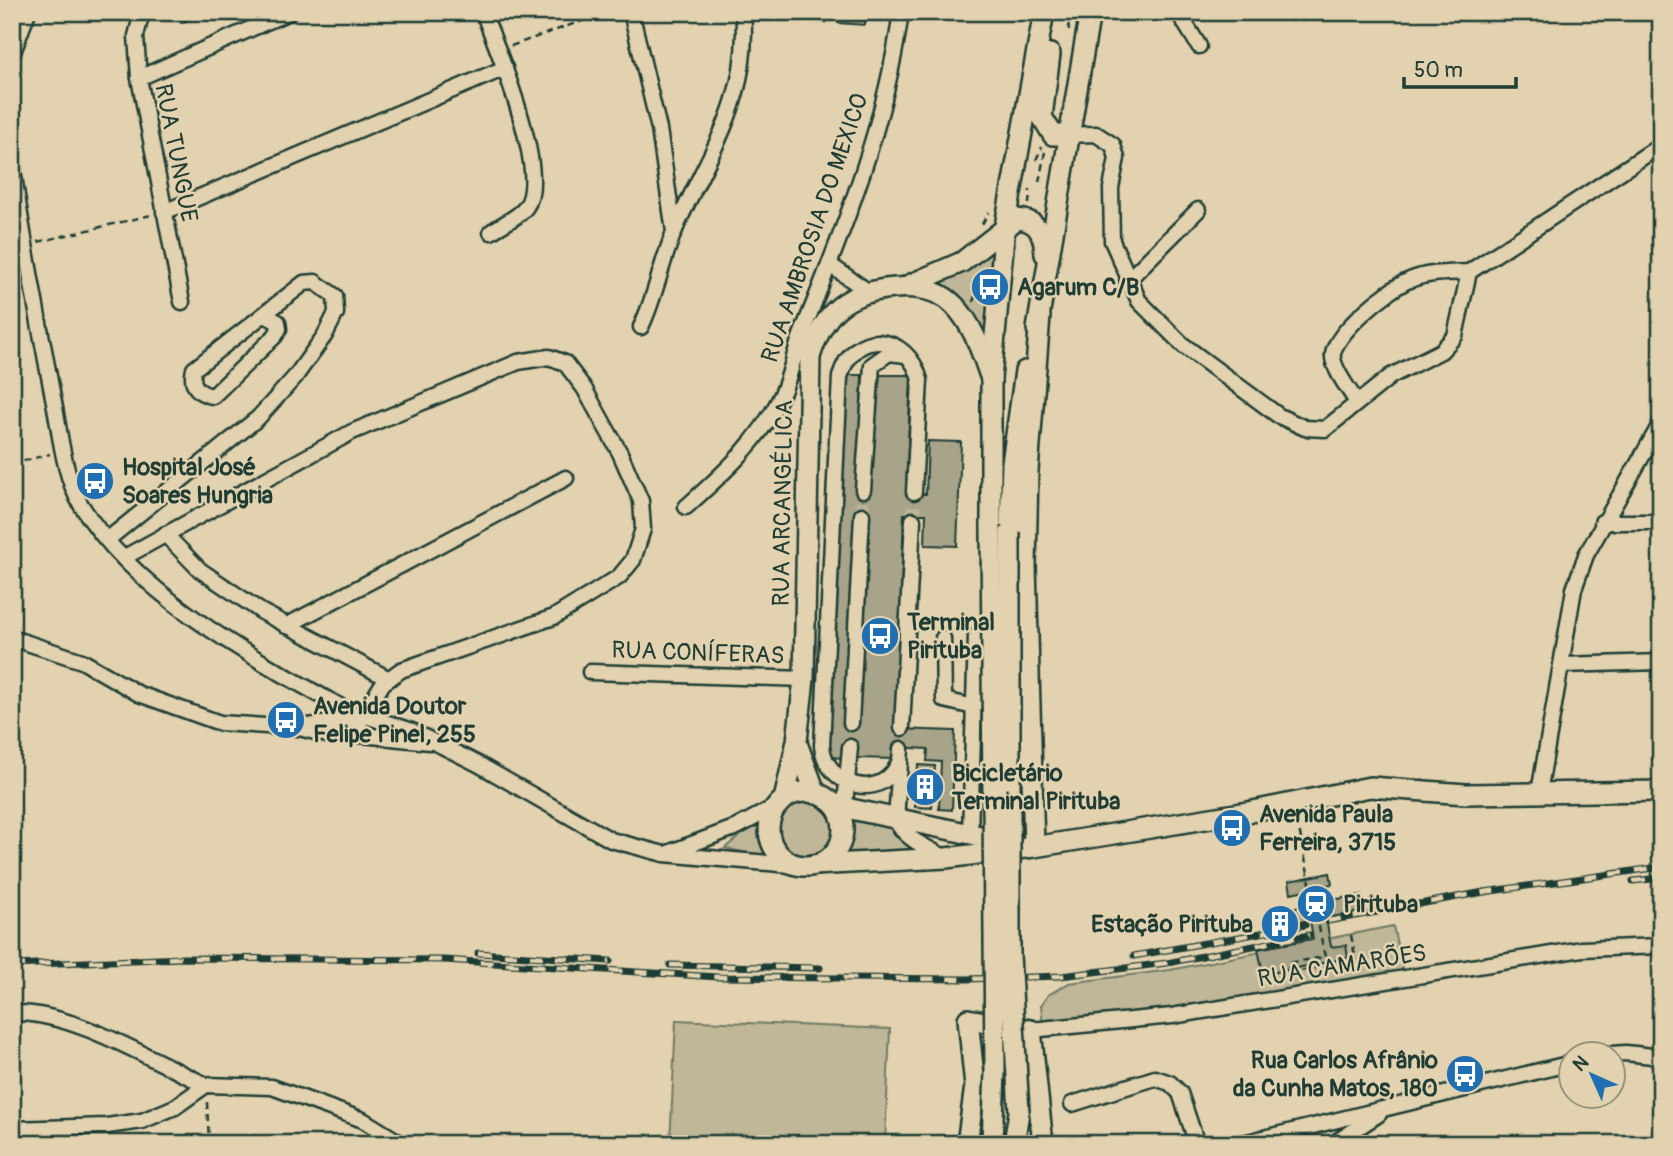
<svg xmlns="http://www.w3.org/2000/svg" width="1673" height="1156" font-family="Pangolin,sans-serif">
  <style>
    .green { fill: #bfb798; stroke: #6f7a66; stroke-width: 2 }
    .building { fill: #a7a489; stroke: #1f3d34; stroke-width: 2 }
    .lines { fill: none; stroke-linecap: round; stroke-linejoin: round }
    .minor-tunnel { stroke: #bcb496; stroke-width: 14; stroke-dasharray: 14 7; stroke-linecap: butt }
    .minor-casing { stroke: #1f3d34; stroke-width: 19 }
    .major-casing { stroke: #1f3d34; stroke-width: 24 }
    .path { stroke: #1f3d34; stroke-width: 2.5; stroke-dasharray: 7 5; stroke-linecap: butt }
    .minor { stroke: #e3d2af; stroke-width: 14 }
    .major { stroke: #e3d2af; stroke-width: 19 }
    .rail-casing { stroke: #1f3d34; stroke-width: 7 }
    .rail { stroke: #e3d2af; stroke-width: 4.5; stroke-dasharray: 13; stroke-linecap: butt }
    .major-bridge-casing { stroke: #1f3d34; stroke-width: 24; stroke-linecap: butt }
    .path-bridge { stroke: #1f3d34; stroke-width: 2.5; stroke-dasharray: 7 5; stroke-linecap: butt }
    .major-bridge { stroke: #e3d2af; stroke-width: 19 }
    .labels { text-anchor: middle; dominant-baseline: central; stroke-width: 5; stroke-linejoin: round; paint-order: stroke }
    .street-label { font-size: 24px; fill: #1f3d34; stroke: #e3d2af }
    .poi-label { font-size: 24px; font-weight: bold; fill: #1f3d34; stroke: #e3d2af; text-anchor: start }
  </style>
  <rect width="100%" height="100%" fill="#e3d2af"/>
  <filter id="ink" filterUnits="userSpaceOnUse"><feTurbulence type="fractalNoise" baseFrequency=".0143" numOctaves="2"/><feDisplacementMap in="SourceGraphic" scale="14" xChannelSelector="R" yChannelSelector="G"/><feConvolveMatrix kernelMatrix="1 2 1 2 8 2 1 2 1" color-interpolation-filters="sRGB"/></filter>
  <g filter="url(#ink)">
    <g class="green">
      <polygon points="999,239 989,355 931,286"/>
      <circle cx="806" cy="827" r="29"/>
      <path d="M770 811C765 831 765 849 783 861L725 848Z"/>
      <polygon points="848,811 895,822 929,850 833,857 845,838"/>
      <polygon points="1393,926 1403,972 1043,1027 1041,1005 1048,995 1069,983 1170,970"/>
      <polygon points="676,1020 890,1029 885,1144 670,1144"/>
    </g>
    <g class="building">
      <polygon points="176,12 206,12 181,23"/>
      <polygon points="796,12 827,12 826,22 796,18"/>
      <polygon points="840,12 866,12 865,25 838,23"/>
      <polygon points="844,375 862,375 858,492 872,375 911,375 906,493 926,494 928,441 961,442 957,546 925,545 926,514 904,514 896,729 955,731 952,810 939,809 941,762 927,761 928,749 895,747 895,759 856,758 857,745 845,745 844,758 828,757"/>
      <polygon points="918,765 935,766 932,808 915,807"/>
      <polygon points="1330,873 1332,884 1317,887 1320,902 1361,895 1364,911 1326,918 1331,947 1346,945 1348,958 1271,973 1270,967 1262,968 1258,949 1313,939 1310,920 1271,928 1268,912 1307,905 1305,890 1291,893 1289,881"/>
    </g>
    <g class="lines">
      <g class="minor-tunnel">
        <polyline points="862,515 863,490"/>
        <polyline points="913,520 914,492"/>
      </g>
      <g class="minor-casing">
        <g id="minor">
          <polyline points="142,12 136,36 139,78 182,302"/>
          <path d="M483 12C498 50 550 174 526 207 519 217 501 225 491 232"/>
          <polyline points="631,12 659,129 674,232"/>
          <polyline points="1178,12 1199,46"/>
          <polyline points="12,55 28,12"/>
          <polyline points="139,78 289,12"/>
          <polyline points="1067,135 1096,134 1113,145 1117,158 1111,188 1112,241 1139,301 1183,345 1279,416 1305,428 1325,429 1391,376 1441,351 1455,336 1469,272 1661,145"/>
          <path d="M12 162C23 241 38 319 53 397 60 431 63 474 81 505 140 601 265 664 361 718"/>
          <polyline points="164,212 505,68"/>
          <polyline points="830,265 866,290"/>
          <polyline points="1127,281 1198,210"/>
          <path d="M641 327C656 296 661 262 675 230 708 153 751 102 743 12"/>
          <path d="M1356 401C1349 389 1335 372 1333 358 1329 337 1390 287 1410 280 1428 272 1449 273 1469 272"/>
          <polyline points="863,490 872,365 889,353 906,355"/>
          <path d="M686 507C723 474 761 440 782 394 791 375 794 352 802 333 844 229 886 124 901 12"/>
          <polyline points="1602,522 1661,522"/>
          <polyline points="165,534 200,570 262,612 389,679"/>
          <path d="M107 540 258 418 295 377 325 335 336 313 335 296 315 282 304 283 194 369C190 385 198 394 213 396L275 336 279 329 278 322 265 315"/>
          <polyline points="123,558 352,432 518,362 549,357 565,363 584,388 620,453 641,501 643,529 633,560 619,577 554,617 401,670 383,683 363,716"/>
          <polyline points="286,626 566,478"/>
          <polyline points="12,638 82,661 139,694 220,723 299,728 327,735 362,735 430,742"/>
          <polyline points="943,638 944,700 974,707"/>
          <polyline points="1562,665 1661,662"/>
          <polyline points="590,672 804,679"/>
          <polyline points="851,723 862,515"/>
          <polyline points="301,727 360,719"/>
          <polyline points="902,728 913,520"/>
          <polyline points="362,735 358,723 366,716 412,731 478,764 611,840 664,854 802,866"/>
          <path d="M901 749 896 820C904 839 928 848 946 858"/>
          <path d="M900 760C883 804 826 787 822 746L840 377C853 327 908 333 920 380L914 492"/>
          <polyline points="1539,793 1574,589 1586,555 1661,423"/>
          <polyline points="843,829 850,747"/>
          <polyline points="970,835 976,635"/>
          <polyline points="668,853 737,827 780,804"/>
          <path d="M12 1013C71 1010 153 1061 206 1085"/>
          <polyline points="1031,1030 1172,1016 1582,949 1661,946"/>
          <polyline points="1611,1054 1626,1053 1661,1057"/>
          <polyline points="1072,1104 1155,1078 1170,1083 1180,1093 1197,1144"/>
          <polyline points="12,1129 107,1126 142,1121 175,1107 206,1085 272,1087 363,1120 402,1144"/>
          <polyline points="1239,1144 1572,1063"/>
          <polyline points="1333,1144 1379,1114"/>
        </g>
      </g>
      <g class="major-casing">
        <g id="major">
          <polyline points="1050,54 1042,117 1053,135 1067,135"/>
          <path d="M909 285 962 262 1017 219C1038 220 1044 234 1045 254"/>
          <polyline points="1037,329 1090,12"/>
          <polyline points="991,526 991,379 1005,226 1044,12"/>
          <polyline points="1010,532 1012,463 1025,371"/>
          <polyline points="798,746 816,794"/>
          <circle cx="806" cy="829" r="37"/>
          <path d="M784 800 797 741 804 679 810 357C824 311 846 292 895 288 917 286 939 289 955 306 974 326 982 354 991 379"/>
          <polyline points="831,802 846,808 1009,842"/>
          <polyline points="1034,847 1026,566 1028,471 1040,316"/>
          <polyline points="813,865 946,858 1034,847 1248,812 1370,787 1466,794 1661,791"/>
          <polyline points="967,1144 975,1086 968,1019 1031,1030 1043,1144"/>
          <polyline points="1014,1144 1019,1112"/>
        </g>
      </g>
      <g class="path">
        <polyline points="1067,12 1069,30"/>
        <polyline points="511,46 607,12"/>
        <polyline points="1036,160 1042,147"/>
        <polyline points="1039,182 1045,152"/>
        <polyline points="1029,204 1030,190"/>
        <polyline points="982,224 989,212"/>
        <polyline points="38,242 151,215"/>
        <polyline points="973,302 982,275"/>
        <polyline points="12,464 50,454"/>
        <polyline points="1351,935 1356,961"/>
        <polyline points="1290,984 1289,973 1366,959 1375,967"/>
        <polyline points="207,1102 209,1144"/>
      </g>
      <use href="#minor" class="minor"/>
      <use href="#major" class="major"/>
      <g class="rail-casing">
        <g id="rail">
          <polyline points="1633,881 1661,878"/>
          <polyline points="1328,921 1484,892 1661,867"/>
          <polyline points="478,953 610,961"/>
          <polyline points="1134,956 1305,925"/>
          <polyline points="12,965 183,958 444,960 718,977 967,979 1061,976 1167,963 1309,935"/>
          <polyline points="670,965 820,968"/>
        </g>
      </g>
      <use href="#rail" class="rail"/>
      <g class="major-bridge-casing">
        <g id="major-bridge">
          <polyline points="991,526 995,1073 992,1141"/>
          <polyline points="1010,532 1010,955 1019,1112"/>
        </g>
      </g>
      <polyline class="path-bridge" points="1289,973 1288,963 1325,957 1297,819"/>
      <use href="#major-bridge" class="major-bridge"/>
    </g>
  </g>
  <defs>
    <g id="bus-disc" transform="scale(2.0125)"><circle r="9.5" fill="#1f6fb2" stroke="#e3d2af"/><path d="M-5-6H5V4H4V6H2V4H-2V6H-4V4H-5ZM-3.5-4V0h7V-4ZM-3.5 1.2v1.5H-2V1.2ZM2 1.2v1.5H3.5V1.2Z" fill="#fff"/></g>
    <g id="building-disc" transform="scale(2.0125)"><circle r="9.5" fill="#1f6fb2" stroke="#e3d2af"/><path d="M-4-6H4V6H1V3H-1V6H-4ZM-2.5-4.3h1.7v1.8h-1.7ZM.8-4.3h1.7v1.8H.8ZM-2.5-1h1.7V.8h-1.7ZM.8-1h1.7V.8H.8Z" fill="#fff"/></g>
    <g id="station-disc" transform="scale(2.0125)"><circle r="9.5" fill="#1f6fb2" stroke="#e3d2af"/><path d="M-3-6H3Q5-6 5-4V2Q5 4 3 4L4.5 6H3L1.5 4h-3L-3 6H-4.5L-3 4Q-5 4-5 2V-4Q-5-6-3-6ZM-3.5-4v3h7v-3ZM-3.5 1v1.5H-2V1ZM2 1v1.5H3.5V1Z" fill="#fff"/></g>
  </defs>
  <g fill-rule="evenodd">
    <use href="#bus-disc" x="990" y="287"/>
    <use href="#bus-disc" x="95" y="481"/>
    <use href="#bus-disc" x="880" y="636"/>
    <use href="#bus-disc" x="286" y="720"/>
    <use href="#building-disc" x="925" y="787"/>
    <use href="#bus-disc" x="1232" y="828"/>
    <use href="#station-disc" x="1316" y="904"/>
    <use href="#building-disc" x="1280" y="924"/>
    <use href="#bus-disc" x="1465" y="1074"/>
  </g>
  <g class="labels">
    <g class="street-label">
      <text transform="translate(176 153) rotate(79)">RUA TUNGUE</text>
      <text transform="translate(815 228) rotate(-71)">RUA AMBROSIA DO MEXICO</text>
      <text transform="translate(783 503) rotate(-89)">RUA ARCANGÉLICA</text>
      <text transform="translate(698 653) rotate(2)">RUA CONÍFERAS</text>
      <text transform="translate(1342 966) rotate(-9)">RUA CAMARÕES</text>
    </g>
    <g class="poi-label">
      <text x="1017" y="287">Agarum C/B</text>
      <text x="122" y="467">Hospital José<tspan x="122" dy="28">Soares Hungria</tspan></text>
      <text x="907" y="622">Terminal<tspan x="907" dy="28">Pirituba</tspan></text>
      <text x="313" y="706">Avenida Doutor<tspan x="313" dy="28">Felipe Pinel, 255</tspan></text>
      <text x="952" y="773">Bicicletário<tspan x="952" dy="28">Terminal Pirituba</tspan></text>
      <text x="1259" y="814">Avenida Paula<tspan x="1259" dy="28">Ferreira, 3715</tspan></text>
      <text x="1343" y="904">Pirituba</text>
      <text x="1253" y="924" text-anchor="end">Estação Pirituba</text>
      <text x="1438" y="1060" text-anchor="end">Rua Carlos Afrânio<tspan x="1438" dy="28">da Cunha Matos, 180</tspan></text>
    </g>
  </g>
  <rect width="1673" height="1156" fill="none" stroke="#e3d2af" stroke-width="42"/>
  <rect x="21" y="21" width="1631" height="1114" fill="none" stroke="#1f3d34" stroke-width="2.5" filter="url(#ink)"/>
  <g transform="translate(1592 1075) rotate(315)"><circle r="33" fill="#e3d2af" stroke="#95967e" stroke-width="2"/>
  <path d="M0-5L12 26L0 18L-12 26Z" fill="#1f6fb2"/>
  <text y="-10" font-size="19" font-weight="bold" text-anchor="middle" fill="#1f3d34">N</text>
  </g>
  <path d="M1404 77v10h112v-10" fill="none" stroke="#1f3d34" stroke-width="3.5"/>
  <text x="1414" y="77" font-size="21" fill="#1f3d34" stroke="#e3d2af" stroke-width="5" paint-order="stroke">50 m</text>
</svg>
